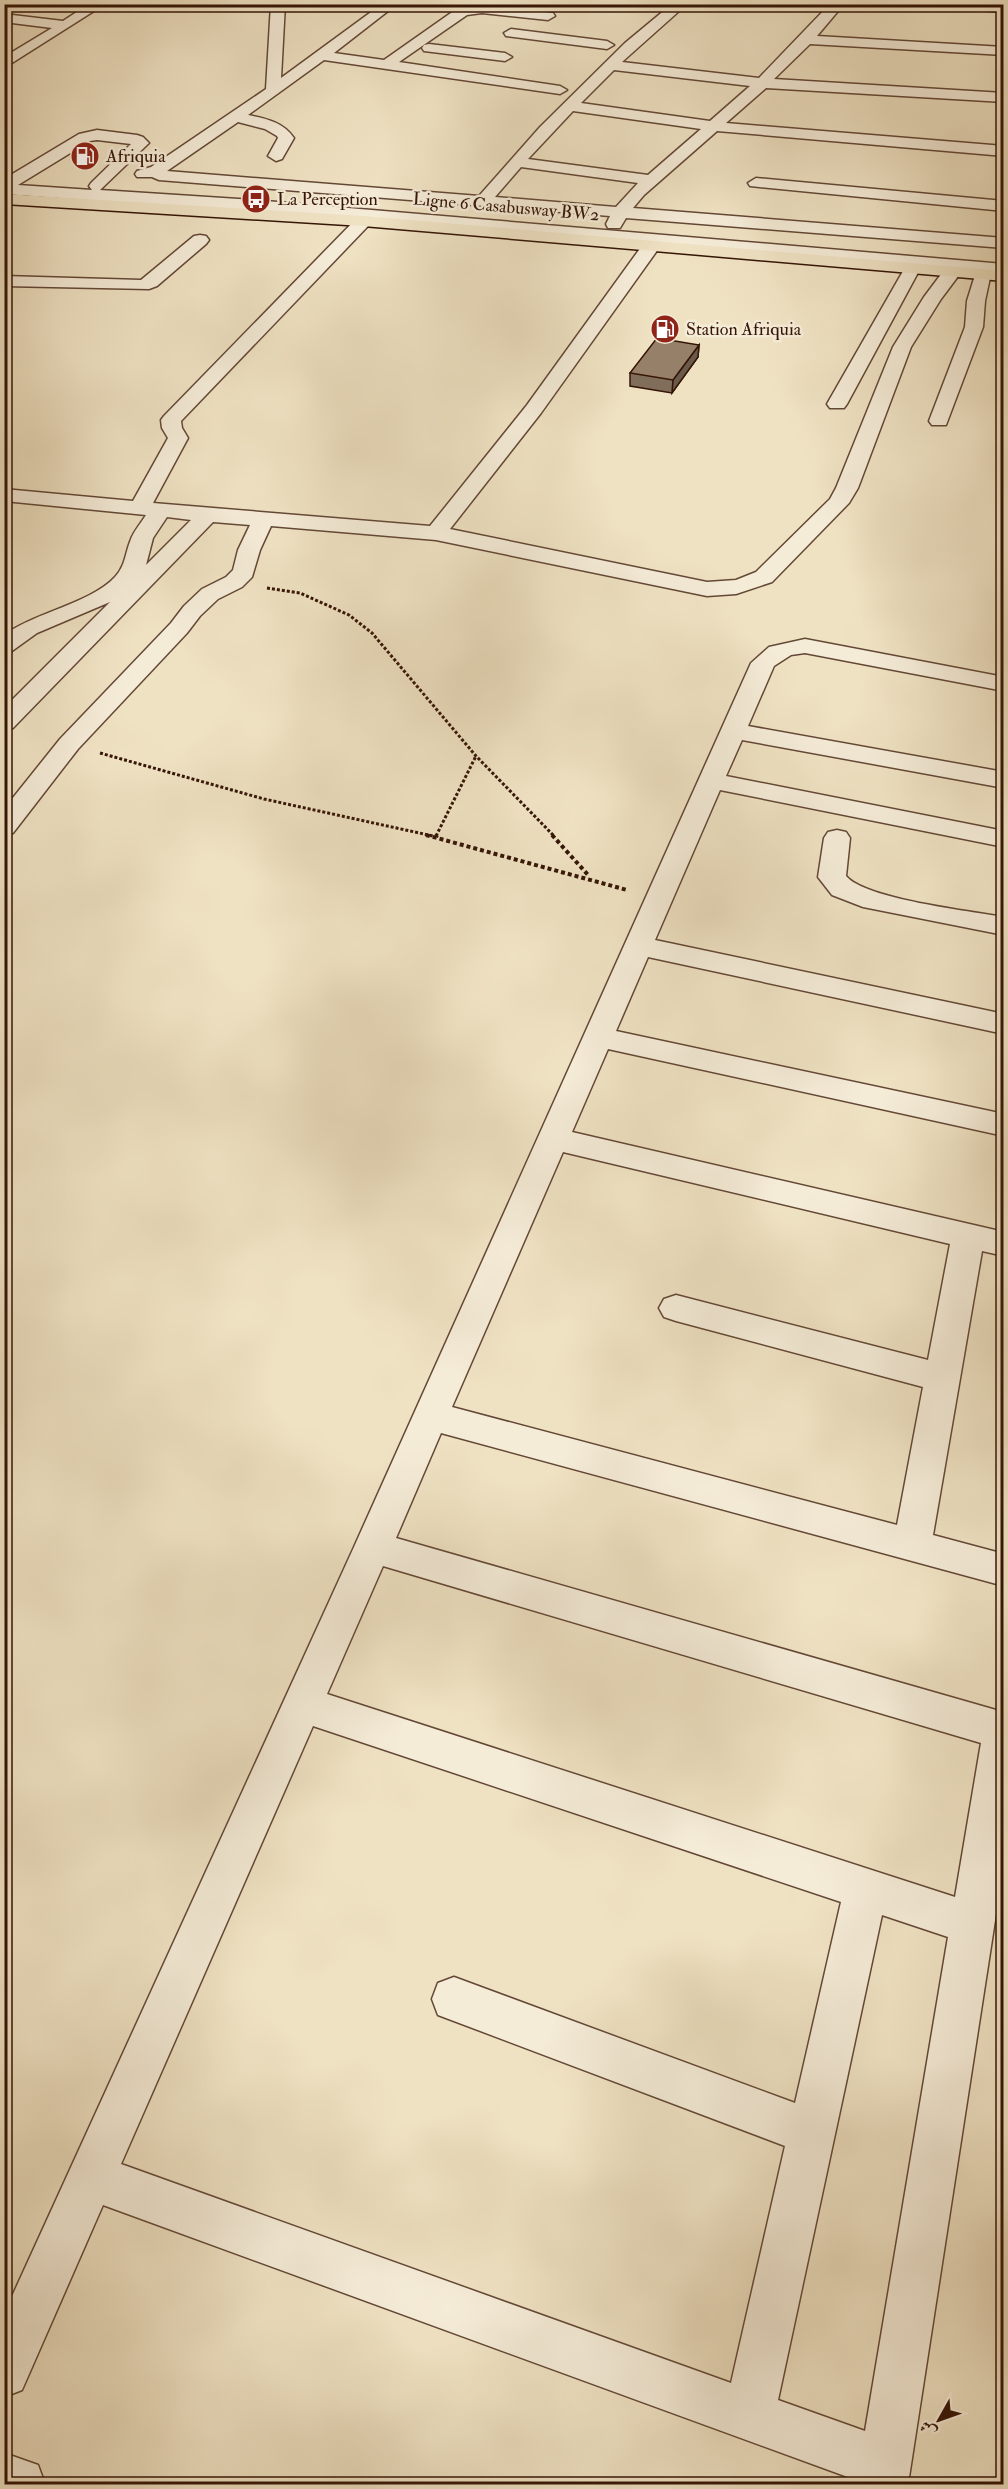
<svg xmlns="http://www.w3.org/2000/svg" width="1008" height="2489" font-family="'IM FELL Double Pica',Amiri,serif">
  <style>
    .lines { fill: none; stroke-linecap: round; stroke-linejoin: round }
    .minor-casing { stroke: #644836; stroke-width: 3 }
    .major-casing { stroke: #351507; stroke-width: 3 }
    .path-far1 { stroke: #351507; stroke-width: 3; stroke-dasharray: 3 2; stroke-linecap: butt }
    .path { stroke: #351507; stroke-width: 4; stroke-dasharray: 4 3; stroke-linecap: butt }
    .minor { fill: #f5ecd8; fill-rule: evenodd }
    .major { fill: #efe2c3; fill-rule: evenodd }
    .wall { fill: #816e5a; stroke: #351507; stroke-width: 1.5 }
    .shaded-wall { fill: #695a4a; stroke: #351507; stroke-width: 1.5 }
    .building { fill: #968069; stroke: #351507; stroke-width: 1.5 }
    .labels { text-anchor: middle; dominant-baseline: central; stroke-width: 5; stroke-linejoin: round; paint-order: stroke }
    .far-poi-label { font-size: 18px; fill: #351507; stroke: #f5ecd8; text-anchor: start }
    .far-street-label { font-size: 18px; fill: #351507; stroke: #f5ecd8 }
  </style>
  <rect width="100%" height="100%" fill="#efe2c3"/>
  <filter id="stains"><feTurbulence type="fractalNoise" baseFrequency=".00333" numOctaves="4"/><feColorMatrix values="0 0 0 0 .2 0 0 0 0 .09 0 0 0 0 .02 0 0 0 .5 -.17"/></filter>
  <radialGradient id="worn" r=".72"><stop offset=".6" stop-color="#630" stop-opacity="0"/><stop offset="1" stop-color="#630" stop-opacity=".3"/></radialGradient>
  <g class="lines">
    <g class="minor-casing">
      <g id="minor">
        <polygon points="89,4 105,4 4,68 4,57 52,28 4,22 4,14 63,21"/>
        <path d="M271 4H285L281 78 382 4H397L334 53 384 60 458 8 482 5 553 13 555 16 548 20 482 13 467 15 399 62 560 86 567 90 560 94 324 60 248 115C267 119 283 122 294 138L282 159 276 161 268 156 278 138 277 136 265 129 238 122 167 171 479 196 540 127 625 43 672 4H687L622 62 759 78 830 4H844L817 36 1004 47V55L810 44 774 79 1004 93V102L766 88 726 123 1004 146V156L717 131 644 195 633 208 1004 238V248L626 218 620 228H608L606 224 610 216 159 180 152 177H137L135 174 137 171 151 167 266 89ZM614 70 750 86 710 121 581 103ZM573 111 701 129 648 175 528 159ZM521 167 638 183 616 207 495 197Z"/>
        <polygon points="944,4 1004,4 1004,12 950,8"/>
        <polygon points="511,29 607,41 614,45 607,49 506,36 504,33"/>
        <polygon points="429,44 505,53 512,57 505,61 424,51 422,48 424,45"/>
        <path d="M97 130 137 135 143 137 149 143 100 190 254 200 1004 264V274L991 273 985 301 983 327 946 425H932L929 421 965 327 967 301 976 272 962 271 941 299 911 347 858 488 849 503 772 582 736 594 707 596 436 540 271 526 260 550 252 577 242 587 218 599 200 616 187 633 78 749 13 833 4 835V809L60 739 171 623 184 606 202 589 226 577 233 570 238 550 250 525 213 522 13 728 4 730V708L110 602 37 633 12 651 4 653V635C36 612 91 603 115 577 126 565 125 553 131 539 134 531 141 523 146 515L4 501V489L133 501 168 438 162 428 161 420 164 416 356 219 4 194V179L79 134ZM97 140 131 144 91 183 89 186 92 190 18 185 90 141ZM371 220 644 243 527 405 430 526 153 503 188 438 182 428 181 421 369 225ZM661 245 906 266 827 404 830 408H844L847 404 921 267 945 269 924 297 893 347 836 488 830 499 756 572 736 580 707 582 450 529 541 413ZM167 517 191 520 146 565 153 538Z"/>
        <polygon points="756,178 1004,201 1004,211 750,186 748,183"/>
        <polygon points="200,235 206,236 209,240 206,244 157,286 149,289 4,286 4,276 141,280 194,236"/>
        <path d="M805 639 1004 677V691L805 653 791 655 774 666 748 726 1004 772V788L742 740 726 776 1004 831V847L720 790 655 940 1004 1014V1034L648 957 616 1031 1004 1114V1136L608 1049 572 1132 1004 1232V1256L982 1251 933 1535 1004 1554V1586L441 1433 396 1538 996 1710 1004 1708V1862L908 2484H856V2480L103 2205 22 2390 4 2397V2314L354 1547 751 663 769 647ZM563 1152 950 1244 928 1360 676 1295 664 1299 659 1308 664 1317 676 1321 923 1387 897 1525 452 1407ZM383 1566 981 1743 955 1897 327 1694ZM313 1726 841 1902 795 2103 454 1977 438 1983 432 1999 438 2015 785 2146 731 2383 121 2164ZM882 1915 948 1937 865 2431 778 2400Z"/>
        <path d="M837 830 846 832 850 838 846 876C865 899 970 911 1004 917V935L863 907 832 895 818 877 824 838 828 832Z"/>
        <polygon points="4,2453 38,2465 45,2484 4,2484"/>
      </g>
    </g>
    <g class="major-casing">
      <polygon id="major" points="4,194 363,216 1004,271 1004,281 363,226 4,204"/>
    </g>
    <g class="path-far1">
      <polyline points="267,588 300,593 349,615 372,633 476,756 554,836"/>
      <polyline points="100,753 264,799 433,836"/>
      <polyline points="436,836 476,756"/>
    </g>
    <g class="path">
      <polyline points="426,835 627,890"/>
      <polyline points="552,835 589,876"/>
      <polyline points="436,837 437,835"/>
    </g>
    <use href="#minor" class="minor"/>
    <use href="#major" class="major"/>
  </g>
  <polygon class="wall" points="699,345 698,357 672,393 630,386 630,373"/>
  <polygon class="shaded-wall" points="699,345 698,357 672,393 673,380"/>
  <polygon class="building" points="657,338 699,345 673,380 630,373"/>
  <defs>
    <g id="fuel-disc" transform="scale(1.5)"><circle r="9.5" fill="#8f2418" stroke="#f5ecd8"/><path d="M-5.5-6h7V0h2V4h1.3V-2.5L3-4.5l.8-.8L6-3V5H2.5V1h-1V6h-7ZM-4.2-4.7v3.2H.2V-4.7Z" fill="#fff"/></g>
    <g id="bus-disc" transform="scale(1.5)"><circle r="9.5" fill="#8f2418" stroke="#f5ecd8"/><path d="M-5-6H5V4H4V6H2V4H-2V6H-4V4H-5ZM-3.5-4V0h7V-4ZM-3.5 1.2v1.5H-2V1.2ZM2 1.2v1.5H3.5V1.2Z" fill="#fff"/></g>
  </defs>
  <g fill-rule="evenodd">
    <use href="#fuel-disc" x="85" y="156"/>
    <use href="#bus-disc" x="256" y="199"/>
    <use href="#fuel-disc" x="665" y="329"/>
  </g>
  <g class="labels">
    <g class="far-poi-label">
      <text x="106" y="156">Afriquia</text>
      <text x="277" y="199">La Perception</text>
      <text x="686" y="329">Station Afriquia</text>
    </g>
    <g class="far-street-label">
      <text transform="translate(506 207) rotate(5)">Ligne 6 Casabusway BW2</text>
    </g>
  </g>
  <rect width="1008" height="2489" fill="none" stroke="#efe2c3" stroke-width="24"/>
  <rect x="6" y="6" width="996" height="2477" fill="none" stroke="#351507" stroke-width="3"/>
  <rect x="12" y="12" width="984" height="2465" fill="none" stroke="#351507" stroke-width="1.5"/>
  <g transform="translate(939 2420) rotate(230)" stroke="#f5ecd8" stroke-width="4.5" paint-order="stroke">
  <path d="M0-4.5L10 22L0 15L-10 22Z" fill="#351507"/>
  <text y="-9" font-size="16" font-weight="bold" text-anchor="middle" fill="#351507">ش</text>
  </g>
  <rect width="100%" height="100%" filter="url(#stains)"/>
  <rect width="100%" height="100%" fill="url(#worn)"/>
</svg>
